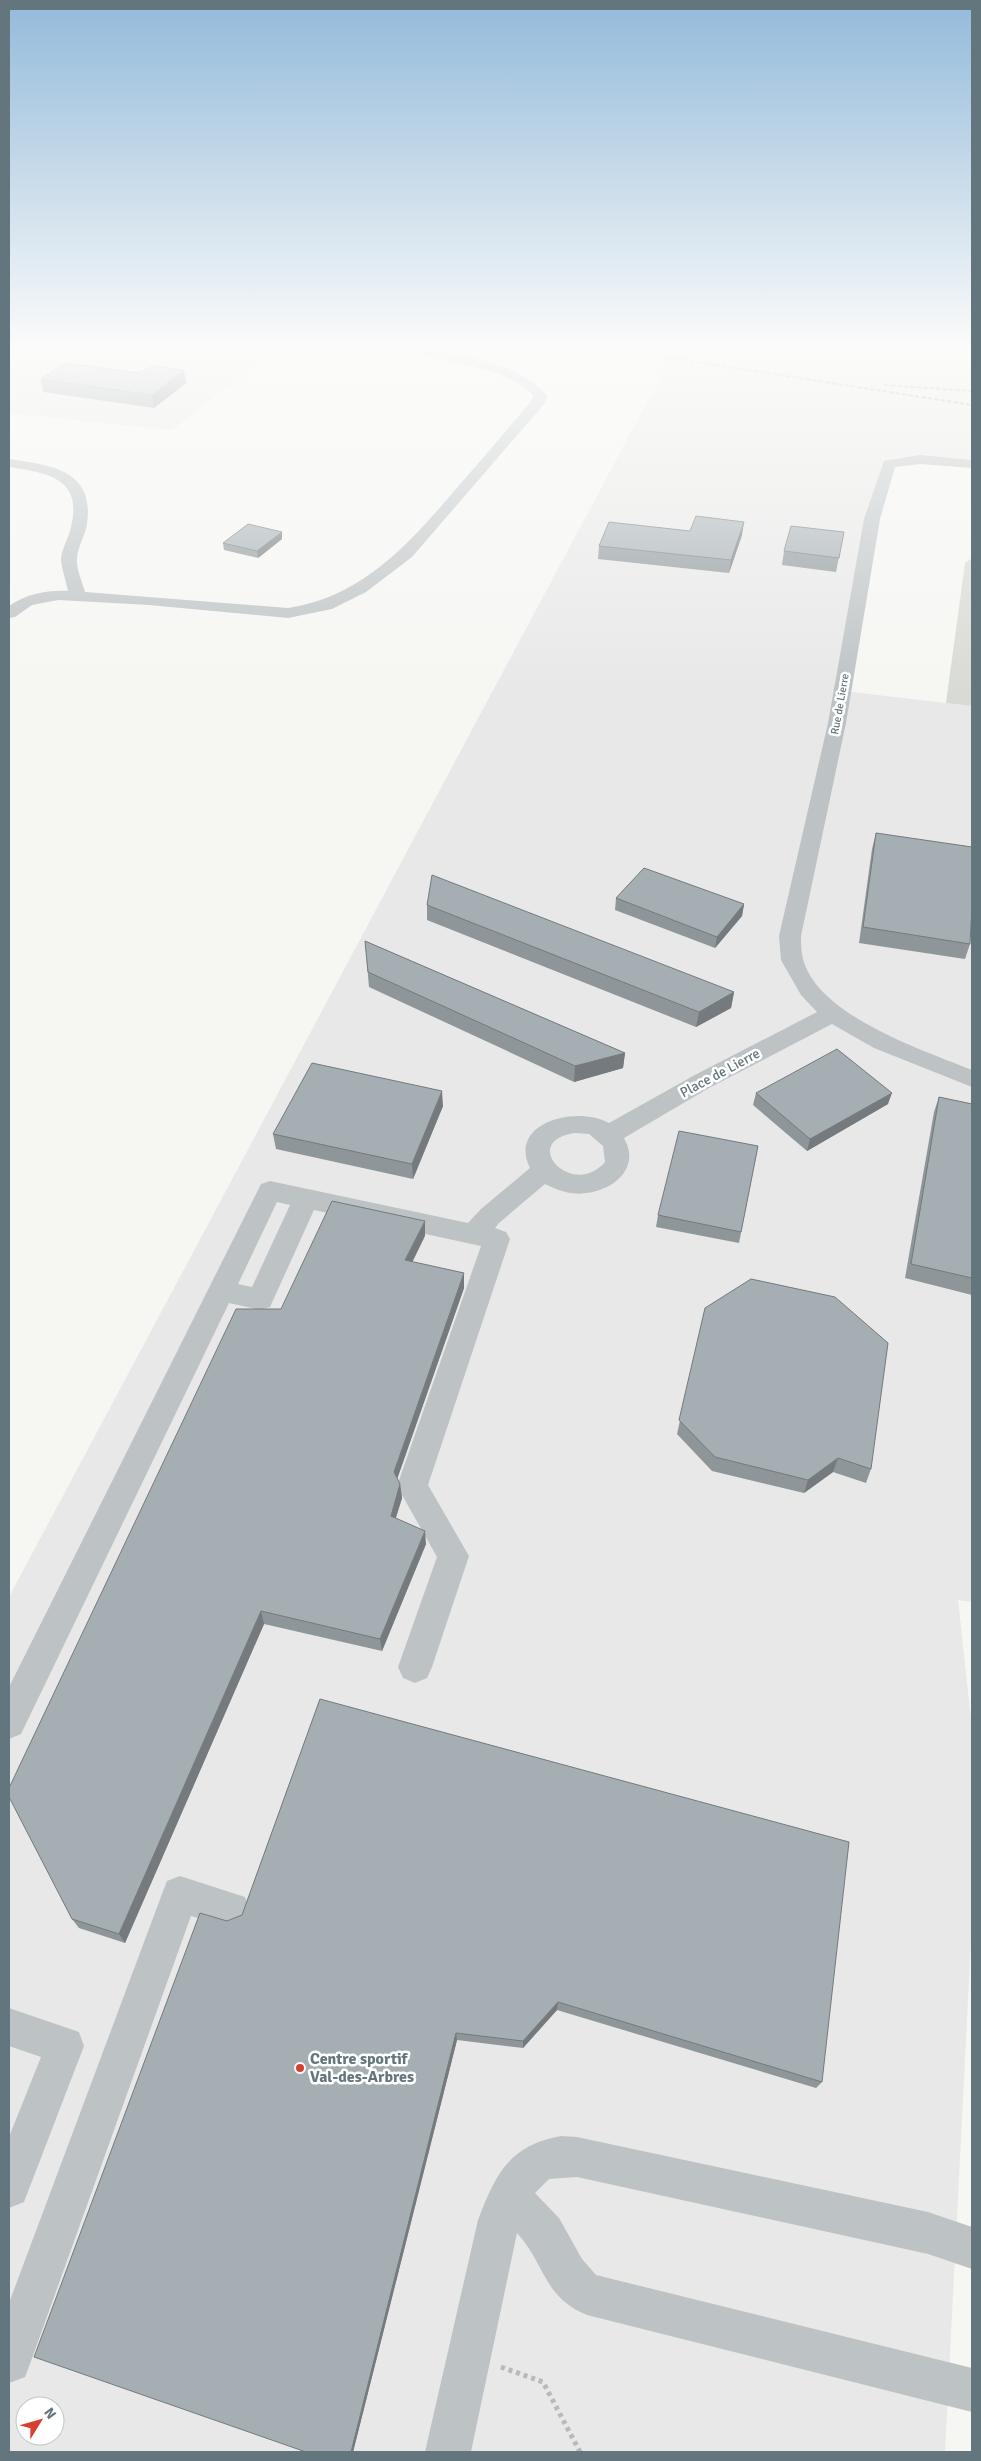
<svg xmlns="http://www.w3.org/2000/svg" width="981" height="2461" font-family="Signika,sans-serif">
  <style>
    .built { fill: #e7e8e7; fill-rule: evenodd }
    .green { fill: #d7dbd3 }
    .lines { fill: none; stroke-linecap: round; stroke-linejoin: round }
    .path { stroke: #b6babc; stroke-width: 5; stroke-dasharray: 4 4; stroke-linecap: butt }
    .minor { fill: #bdc3c5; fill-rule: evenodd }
    .rail { stroke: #9da6aa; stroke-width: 2; stroke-dasharray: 4.5 2; stroke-linecap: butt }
    .wall { fill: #8e969a }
    .shaded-wall { fill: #747a7d }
    .building { fill: #a5afb3; stroke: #747a7d }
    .poi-dot { fill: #d93e31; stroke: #fff; stroke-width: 2 }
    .labels { text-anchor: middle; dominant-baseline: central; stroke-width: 5; stroke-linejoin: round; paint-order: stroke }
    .far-street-label { font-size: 11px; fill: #63767d; stroke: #fff }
    .street-label { font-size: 14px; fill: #63767d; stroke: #fff }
    .near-poi-label { font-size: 16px; font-weight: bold; fill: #63767d; stroke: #fff; text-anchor: start }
  </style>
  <rect width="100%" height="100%" fill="#f6f6f3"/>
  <g class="built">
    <polygon points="9,349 276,349 172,430 9,413"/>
    <path d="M652 349H972V464L919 459 889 465 843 691 972 706V1602L958 1600 972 1729V1921L945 2452H9V1597L662 374 669 352ZM25 2406H55V2436H25Z"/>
  </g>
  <polygon class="green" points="972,558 972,706 946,703 965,563"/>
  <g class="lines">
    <polyline class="path" points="501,2367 543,2382 580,2452"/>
    <g class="minor">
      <path d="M410 349C447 349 524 364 547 396L544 404 412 557 366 592 332 609 288 618 149 605 58 600 32 605 15 617 9 618V606C26 594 48 590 68 591 66 581 62 570 61 560 61 549 69 538 71 527 83 478 48 473 9 467V459C51 465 95 470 87 524 85 536 78 546 77 558 76 569 82 581 85 592L288 608C362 597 409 544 455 490 481 460 507 430 532 400L533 396C516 373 463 364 436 358 428 356 416 355 410 349Z"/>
      <path d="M920 455 972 460V468L920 464 895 467 880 519 846 723 801 936C801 943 801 952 803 959 818 1016 923 1050 972 1070V1087L874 1048 832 1024 709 1088 624 1138C644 1173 603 1198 571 1193 563 1192 553 1188 545 1184L499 1223 495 1228 506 1232 510 1239 428 1485 469 1556 432 1667 427 1678 415 1683 403 1678 398 1667 437 1557 397 1486 481 1246 314 1210 270 1307 260 1310 229 1303 21 1734 9 1739V1687L261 1184 270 1181 468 1223 481 1209 530 1168C507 1122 578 1105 609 1123L693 1076 817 1012 801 995 781 960 779 936 828 723 864 519 884 461ZM575 1133 589 1134 603 1146 605 1162C572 1200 518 1141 575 1133ZM277 1202 290 1205 252 1287 238 1284Z"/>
      <polygon points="180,1876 245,1897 250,1910 245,1923 232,1928 191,1916 31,2361 25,2377 9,2383 9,2303 162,1894 167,1881"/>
      <polygon points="9,2008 79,2032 84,2046 24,2202 9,2208 9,2137 41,2057 9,2046"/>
      <path d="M561 2136 577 2137 928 2212 972 2227V2269L928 2254 577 2177 549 2179 535 2193 559 2218 582 2259 596 2275 972 2368V2412L587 2315C543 2297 546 2265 517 2233L471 2452H425L478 2220C496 2174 508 2146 561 2136Z"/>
    </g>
    <g class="rail">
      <polyline points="613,349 972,405"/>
      <polyline points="884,385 972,391"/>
    </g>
  </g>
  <g class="wall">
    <polygon points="41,379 186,383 154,408 43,392"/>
    <polygon points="690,531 742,535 729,573 598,559 599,546"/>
    <polygon points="844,532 836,572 782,565 784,551"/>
    <polygon points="282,539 258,558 224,550 223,543"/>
    <polygon points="876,833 970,944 965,959 859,943 872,849"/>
    <polygon points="616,898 744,904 742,916 715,948 615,910"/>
    <polygon points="427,905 734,992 731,1008 696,1027 427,920"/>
    <polygon points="365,941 625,1053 623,1068 574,1082 369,987"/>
    <polygon points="756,1093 888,1104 807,1151 753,1105"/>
    <polygon points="939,1097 972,1104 972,1295 905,1278 934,1112"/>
    <polygon points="443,1106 413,1179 276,1149 273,1134"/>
    <polygon points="758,1146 739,1243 656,1227 658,1215"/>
    <polygon points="425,1236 412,1262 464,1273 464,1288 397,1479 400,1484 402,1498 396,1518 426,1544 382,1651 264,1624 125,1943 79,1928 72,1919"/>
    <polygon points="705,1308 871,1469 866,1483 833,1472 804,1493 712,1471 677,1434"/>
    <polygon points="320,1699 822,2082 816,2088 557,2010 523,2048 457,2040 353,2452 306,2452 242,1915"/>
  </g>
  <g class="shaded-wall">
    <polygon points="184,370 186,383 154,408 152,395"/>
    <polygon points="744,522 742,535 729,573 731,560"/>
    <polygon points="282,532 282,539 258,558 257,551"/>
    <polygon points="744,904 742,916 715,948 717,937"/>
    <polygon points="734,992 731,1008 696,1027 699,1012"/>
    <polygon points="625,1053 623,1068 574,1082 575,1066"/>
    <polygon points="442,1091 443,1106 413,1179 412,1164"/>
    <polygon points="892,1093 888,1104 807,1151 810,1139"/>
    <polygon points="425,1221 425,1236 406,1275 405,1260"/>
    <polygon points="464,1273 464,1288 395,1485 394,1472"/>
    <polygon points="838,1458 833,1472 804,1493 808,1480"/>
    <polygon points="400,1484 402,1498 392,1529 391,1516"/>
    <polygon points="425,1531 426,1544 382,1651 380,1639"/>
    <polygon points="261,1611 264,1624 125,1943 119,1934"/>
    <polygon points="558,2002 557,2010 523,2048 523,2041"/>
    <polygon points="456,2033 457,2040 353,2452 351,2452"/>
  </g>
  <g class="building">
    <polygon points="66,363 138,373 154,366 184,370 152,395 41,379"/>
    <polygon points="696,516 744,522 731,560 599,546 609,522 690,531"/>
    <polygon points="248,524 282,532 257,551 223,543"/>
    <polygon points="791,526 844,532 839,558 784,551"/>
    <polygon points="876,833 972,847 972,907 970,944 863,927"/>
    <polygon points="644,868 744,904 717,937 616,898"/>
    <polygon points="432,875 734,992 699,1012 427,905"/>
    <polygon points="365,941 625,1053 575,1066 368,972"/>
    <polygon points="837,1049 892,1093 810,1139 756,1093"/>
    <polygon points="312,1063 442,1091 412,1164 273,1134"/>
    <polygon points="939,1097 972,1104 972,1278 911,1264"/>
    <polygon points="679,1131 758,1146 741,1232 658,1215"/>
    <polygon points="332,1201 425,1221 405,1260 464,1273 394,1472 400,1484 391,1516 425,1531 380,1639 261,1611 119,1934 72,1919 9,1797 9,1788 236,1309 281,1309"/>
    <polygon points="751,1279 835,1297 888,1343 871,1469 838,1458 808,1480 715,1457 679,1420 705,1308"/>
    <polygon points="320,1699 849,1842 822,2082 558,2002 523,2041 456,2033 351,2452 306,2452 34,2357 200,1913 227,1921 242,1915"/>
  </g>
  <linearGradient id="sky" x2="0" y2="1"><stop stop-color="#93bada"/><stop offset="0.5" stop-color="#fbfbfa"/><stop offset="1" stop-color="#fbfbfa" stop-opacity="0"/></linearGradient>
  <rect width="981" height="694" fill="url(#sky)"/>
  <circle class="poi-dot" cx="300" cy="2068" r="5"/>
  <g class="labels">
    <g class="far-street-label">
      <text transform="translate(840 704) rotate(-80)">Rue de Lierre</text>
    </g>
    <g class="street-label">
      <text transform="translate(720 1073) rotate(-28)">Place de Lierre</text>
    </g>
    <g class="near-poi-label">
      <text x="310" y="2059">Centre sportif<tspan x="310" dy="18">Val-des-Arbres</tspan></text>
    </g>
  </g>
  <rect width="981" height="2461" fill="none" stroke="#63767d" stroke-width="20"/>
  <g transform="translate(40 2421) rotate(53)"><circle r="24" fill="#ffffff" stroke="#c1c8cb"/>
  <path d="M0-4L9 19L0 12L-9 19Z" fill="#d93e31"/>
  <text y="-8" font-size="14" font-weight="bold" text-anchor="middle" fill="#63767d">N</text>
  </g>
</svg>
